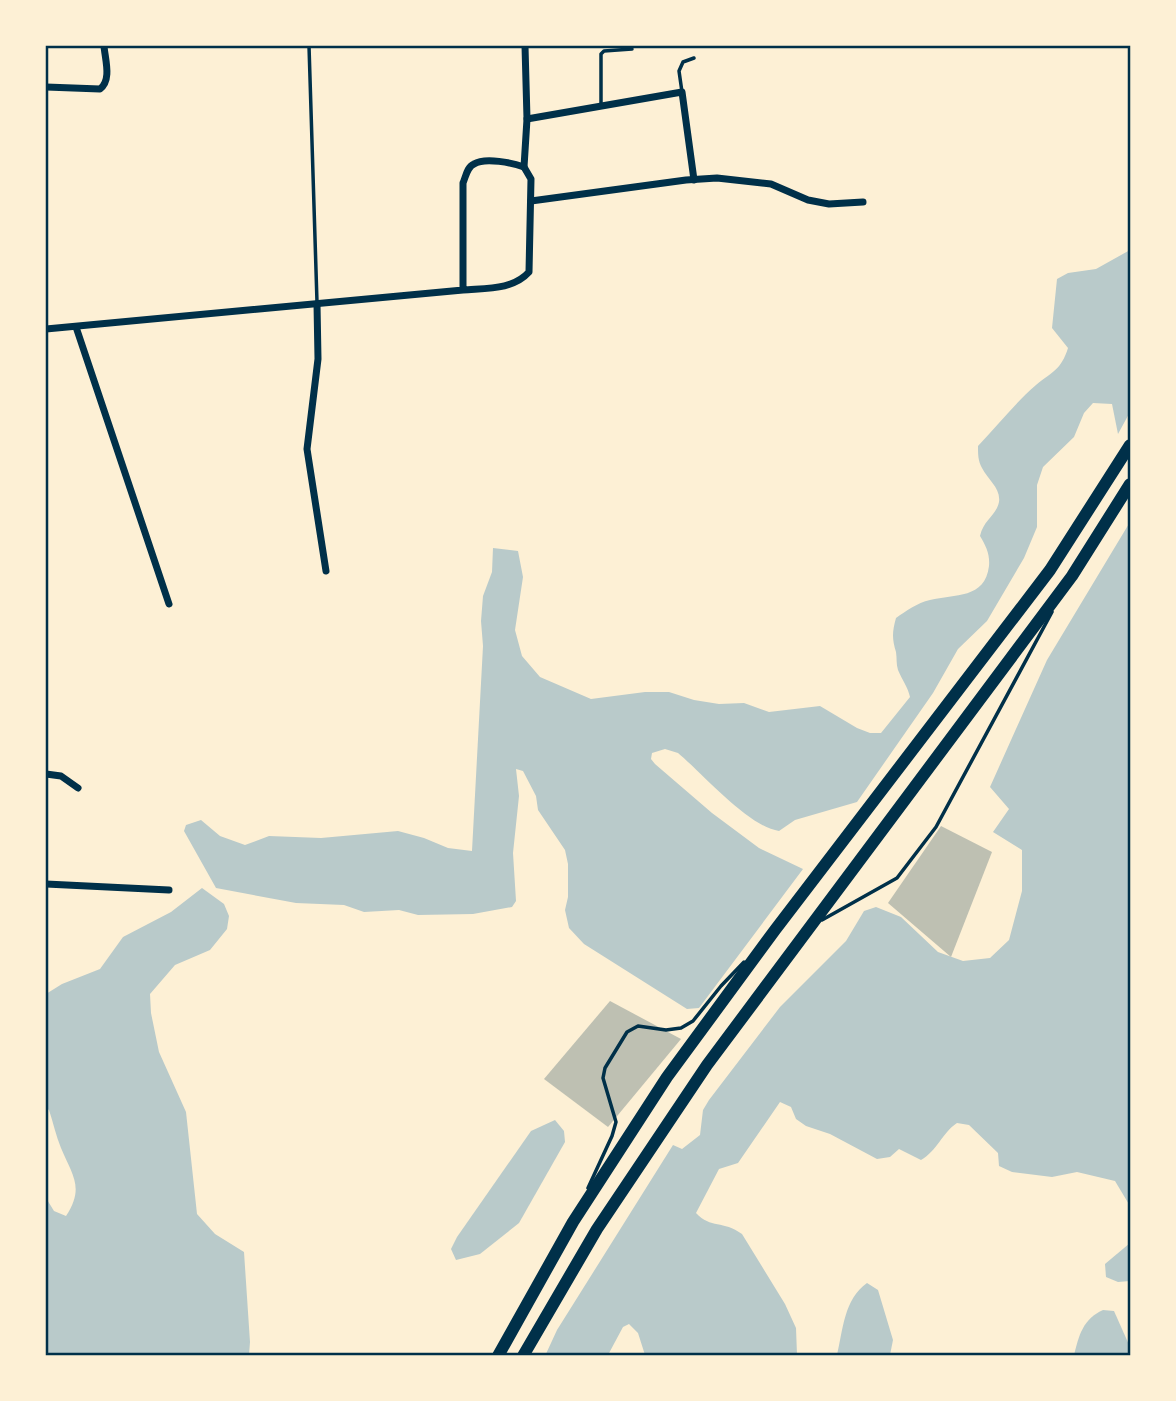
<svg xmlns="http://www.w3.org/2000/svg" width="1176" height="1401" font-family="Mulish,sans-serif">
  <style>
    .green { fill: #b9caca }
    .building { fill: #bec0b2 }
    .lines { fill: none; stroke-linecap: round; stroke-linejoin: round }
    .service { stroke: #003049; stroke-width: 3.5 }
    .minor { stroke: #003049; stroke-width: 7 }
    .trunk { stroke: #003049; stroke-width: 12 }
    .neatline { fill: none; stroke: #003049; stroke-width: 2.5 }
  </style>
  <rect width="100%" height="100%" fill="#fdf0d5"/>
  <g class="green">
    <path d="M1130 250V412L1118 434 1112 404 1093 403 1084 413 1074 437 1043 467 1037 485V527L1024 558 987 621 958 649 933 693 857 802 795 820 779 831C749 827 703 774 678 753L665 749 652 753 651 759 655 764 712 813 759 848 803 869 699 1008 687 1009 584 944 569 928 565 910 568 897V864L565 850 538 810 536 796 523 771 516 769 519 796 513 853 516 901 512 907 473 914 418 915 399 910 364 912 344 905 296 903 216 888 184 831 186 825 201 820 220 836 245 845 269 836 321 838 398 831 424 838 448 848 472 851 483 646 481 621 483 596 492 572 493 548 518 551 523 577 515 630 522 656 540 677 591 699 645 692H669L694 700 719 704 744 703 769 712 820 706 857 728 870 733H881L910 697C908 687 902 680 898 670 896 664 897 658 896 652 892 639 892 632 896 618 906 611 917 603 930 600 955 594 985 599 989 566 990 554 986 546 980 536 984 519 996 516 999 502 1001 488 988 480 982 468 978 461 978 454 978 446 997 426 1015 403 1036 385 1053 371 1061 370 1068 348L1052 328 1057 279 1068 273 1096 269Z"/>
    <path d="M1130 522V1206L1115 1181 1077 1172 1052 1177 1012 1172 999 1166 998 1153 969 1125 957 1123C942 1133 937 1151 921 1160L899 1149 890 1157 877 1159 830 1134 806 1126 796 1119 791 1107 780 1102 738 1163 719 1169 696 1213C711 1229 723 1220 742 1234L785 1304 796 1328 797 1355H645L638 1333 629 1324 623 1327 608 1355 545 1356 557 1330 673 1145 682 1149 700 1135 703 1110 709 1100 780 1007 846 941 864 911 876 907 901 917 938 952 963 961 990 958 1009 940 1022 891V850L993 832 1009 809 990 787 1047 660Z"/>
    <path d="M202 888 224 904 229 916 227 929 210 950 175 965 150 994 151 1013 159 1052 186 1112 197 1214 215 1234 244 1252 250 1342 249 1355H46V1198L54 1211 66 1216C85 1187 72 1175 61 1148 56 1136 53 1122 49 1110L46 1108V994L62 984 100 969 123 937 171 912Z"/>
    <polygon points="555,1120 564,1131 565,1142 519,1223 480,1254 456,1260 451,1249 457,1237 531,1131"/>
    <polygon points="1130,1243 1130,1281 1118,1282 1106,1277 1105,1264"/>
    <path d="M867 1283 878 1290 893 1340 890 1355H837C843 1330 844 1299 867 1283Z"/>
    <path d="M1103 1310 1114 1311 1130 1347V1355H1074C1079 1335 1083 1319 1103 1310Z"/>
  </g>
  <g class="building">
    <polygon points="941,826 992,852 951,957 888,903"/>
    <polygon points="610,1001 681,1039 608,1127 544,1079"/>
  </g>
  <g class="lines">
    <g class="service">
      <polyline points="309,46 317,302"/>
      <polyline points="682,92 679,71 683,62 694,58"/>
      <polyline points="601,106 601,54 604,51 632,49"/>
      <polyline points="822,920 897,878 936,827 1052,612"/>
      <polyline points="588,1188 612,1136 616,1122 603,1078 605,1068 627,1032 638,1026 666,1030 681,1028 693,1021 721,986 744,962"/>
    </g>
    <g class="minor">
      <path d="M46 87 100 89C112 80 105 59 104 46"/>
      <polyline points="527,119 682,92 694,180"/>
      <polyline points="524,167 527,119 525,46"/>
      <polyline points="531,201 686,180 717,178 771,184 808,200 829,204 863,202"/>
      <polyline points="317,304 318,359 307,449 326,571"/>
      <polyline points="76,327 169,604"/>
      <path d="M46 329 463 290C486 288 513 290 529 272L531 179 524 167C513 163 485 157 474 164 467 167 466 176 463 183V290"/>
      <polyline points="46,774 61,776 78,788"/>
      <polyline points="46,884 169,890"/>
    </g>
    <g class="trunk">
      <polyline points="498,1356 573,1222 667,1077 775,930 1050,570 1130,445"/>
      <polyline points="523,1356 597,1229 707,1065 1072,576 1130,484"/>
    </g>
  </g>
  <rect width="1176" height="1401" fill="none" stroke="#fdf0d5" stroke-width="94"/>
  <rect x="47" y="47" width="1082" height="1307" class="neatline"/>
</svg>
